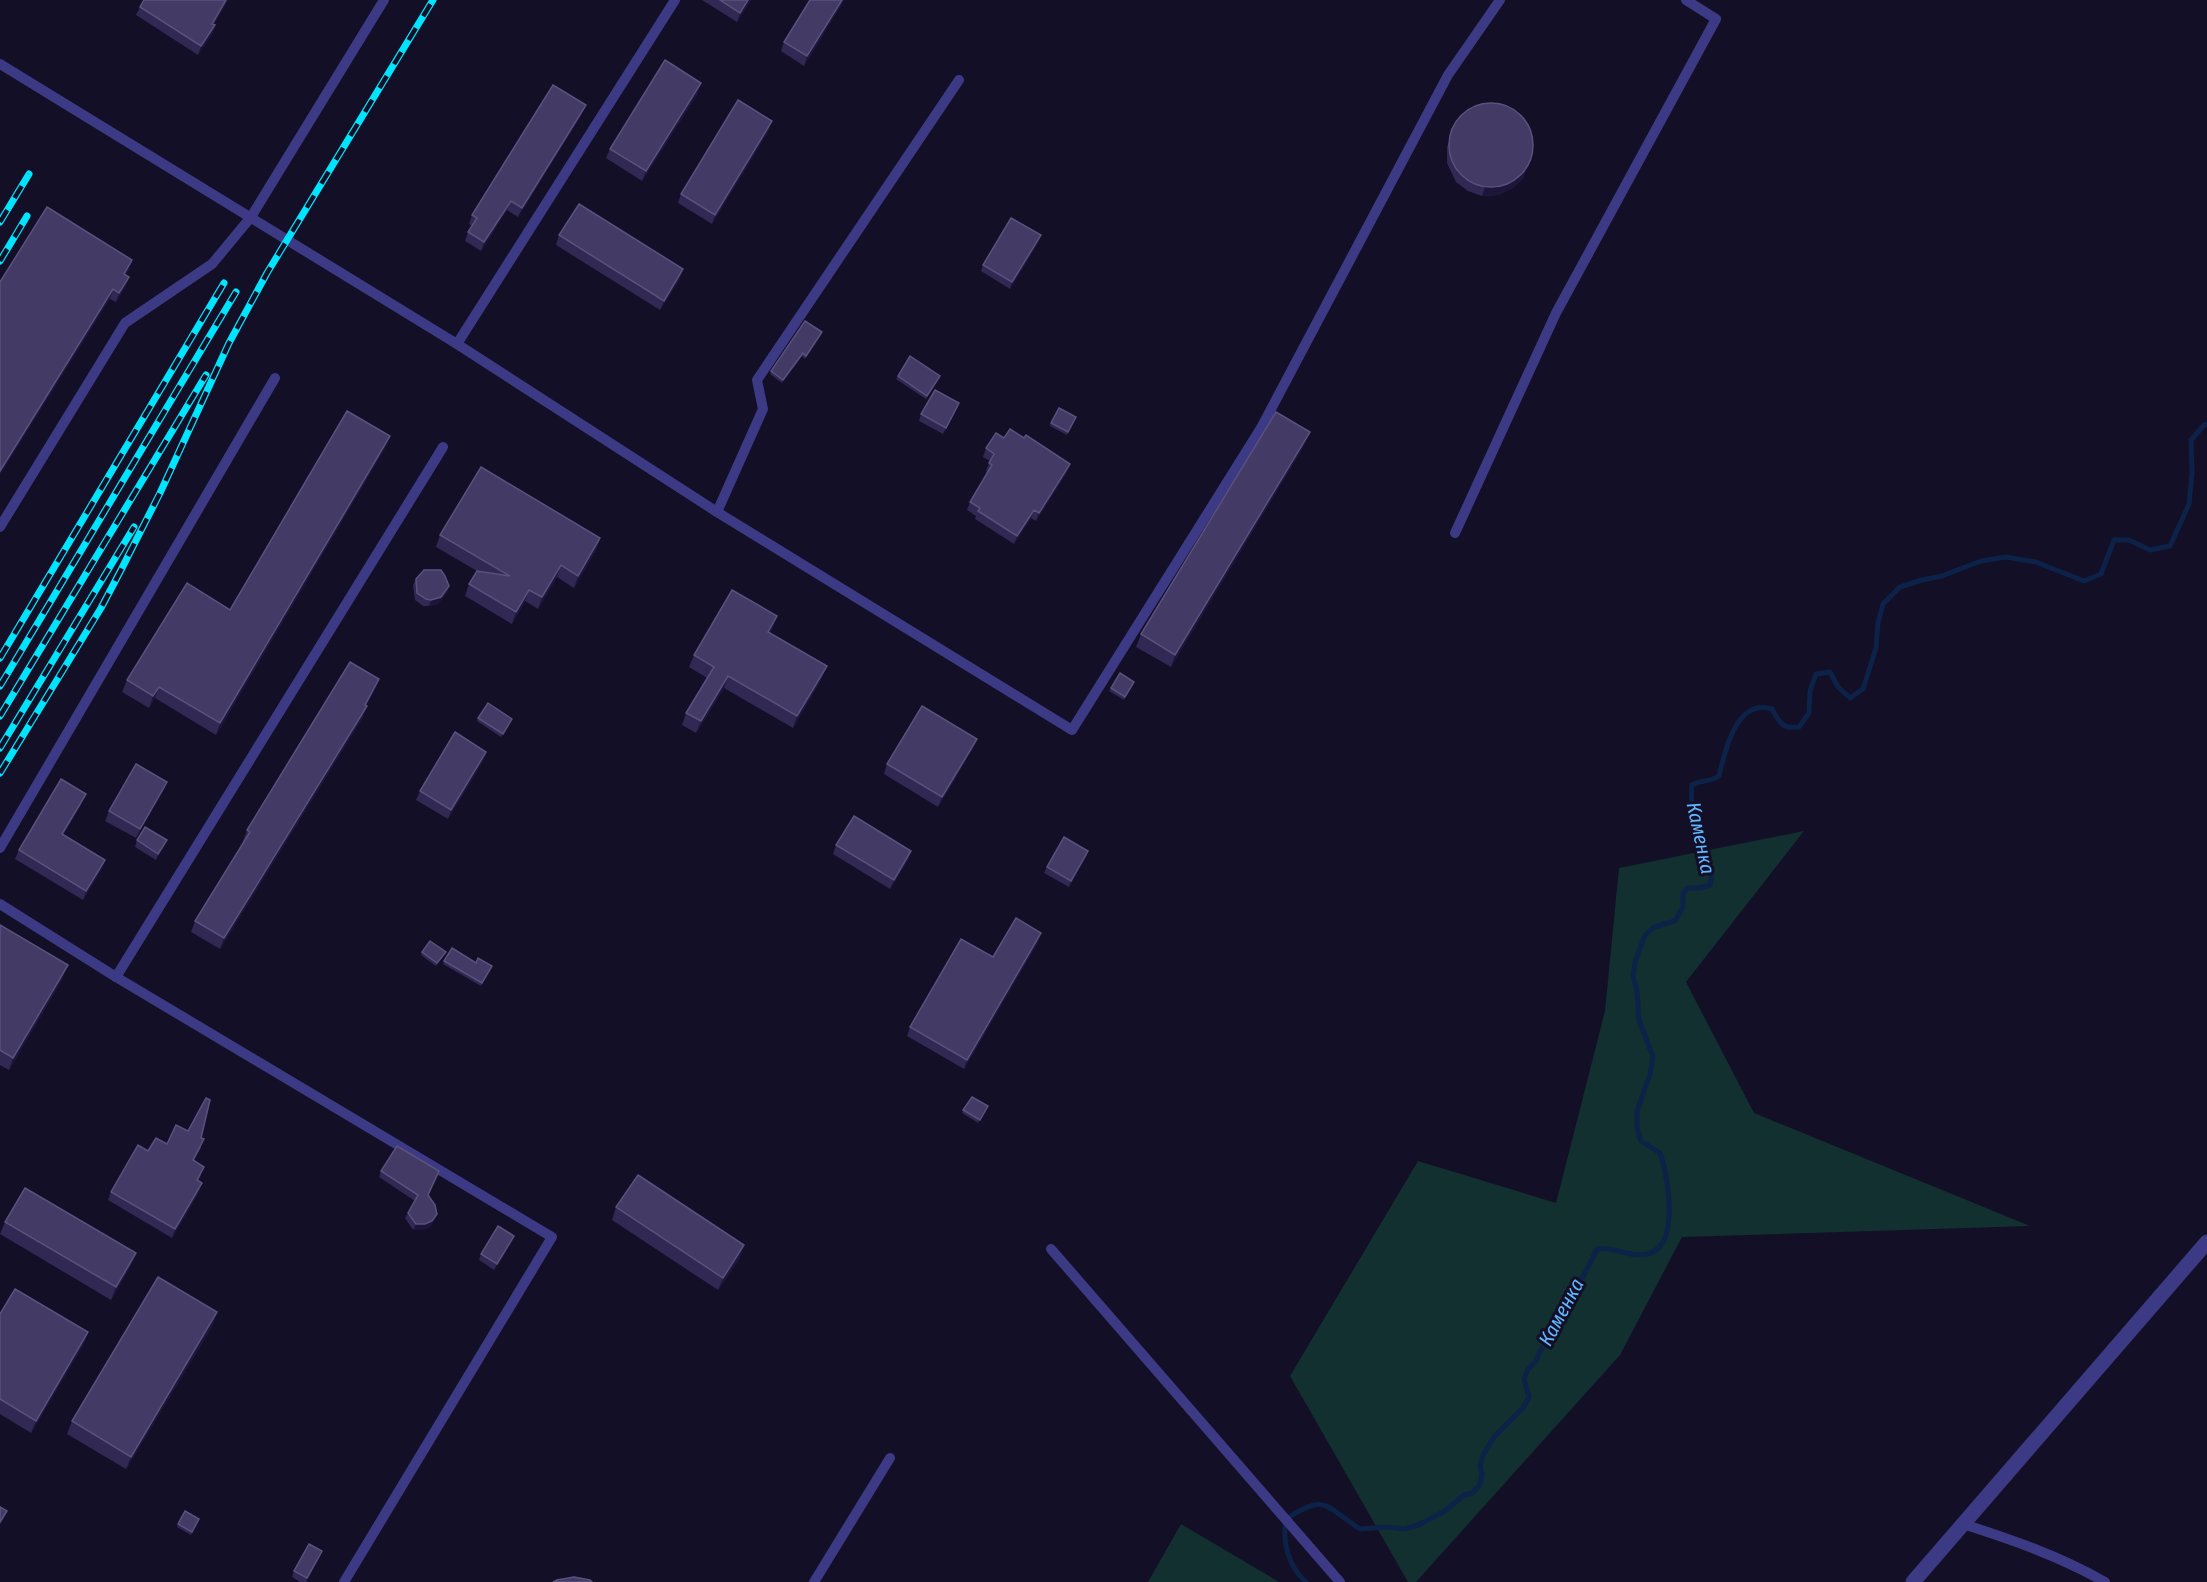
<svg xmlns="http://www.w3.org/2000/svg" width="2207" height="1582" font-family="'Fira Sans Condensed',sans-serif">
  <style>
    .green { fill: #12302f }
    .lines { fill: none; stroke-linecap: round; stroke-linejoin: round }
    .stream { stroke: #0c2248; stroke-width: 5 }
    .lane { stroke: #3d3a85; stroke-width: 10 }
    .street { stroke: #3d3a85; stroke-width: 15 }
    .rail-casing { stroke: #00e5ff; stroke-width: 7 }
    .rail { stroke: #130f26; stroke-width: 4.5; stroke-dasharray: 14; stroke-linecap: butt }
    .wall { fill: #312854 }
    .shaded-wall { fill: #1d163a }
    .building { fill: #433a66; stroke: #5a527e; stroke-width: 1.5 }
    .labels { text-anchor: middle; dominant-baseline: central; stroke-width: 6; stroke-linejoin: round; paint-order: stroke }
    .water-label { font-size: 20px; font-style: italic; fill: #62b6ff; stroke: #130f26 }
  </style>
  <rect width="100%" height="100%" fill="#130f26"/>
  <g class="green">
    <polygon points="1804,831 1686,982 1754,1113 2030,1226 1682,1237 1620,1355 1416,1582 1408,1582 1290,1376 1418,1161 1556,1203 1605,1011 1619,868"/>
    <polygon points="1181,1524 1279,1582 1148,1582"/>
  </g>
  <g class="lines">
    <path class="stream" d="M1306 1582C1288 1566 1282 1542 1286 1519 1327 1492 1325 1507 1360 1529L1387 1527 1404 1529 1418 1525 1445 1511 1464 1495 1472 1493 1479 1486 1482 1475 1480 1466 1483 1455 1494 1437 1523 1408 1529 1397 1524 1379 1528 1369 1536 1361 1540 1351 1554 1332 1560 1308 1568 1293 1584 1275 1597 1249C1614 1246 1629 1258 1647 1254 1681 1247 1668 1176 1660 1153L1641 1141 1637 1128V1111L1650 1074 1653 1057 1639 1020 1637 991 1633 976 1635 962 1645 935 1654 927 1675 921 1683 907V893L1688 888H1700L1710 885C1715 869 1702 852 1698 836 1693 819 1690 803 1692 785 1702 779 1708 783 1719 776 1725 751 1736 698 1772 709 1780 723 1782 729 1799 727L1809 713 1810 691 1816 674 1830 672 1838 687 1850 698 1863 689 1876 648 1878 623 1883 604 1900 587 1922 580 1942 576 1981 561 2006 557 2036 562 2084 581 2101 574 2114 540H2129L2150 550 2170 546 2189 504 2192 473 2191 440 2204 425 2207 424"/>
    <g class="lane">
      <polyline points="0,64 457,344 717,512 1072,730 1261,428 1448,75 1500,0"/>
      <polyline points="457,344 675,0"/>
      <polyline points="717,512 763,409 757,380 959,80"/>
      <polyline points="0,527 125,323 212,264 251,217 384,0"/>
      <polyline points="1455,533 1556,313 1716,19 1686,0"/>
      <polyline points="0,848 275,378"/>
      <polyline points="0,904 116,977 552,1237 344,1582"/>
      <polyline points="116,977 443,447"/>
      <polyline points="1051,1249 1340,1582"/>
      <path d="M1963 1524C2013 1540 2059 1556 2105 1582"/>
      <polyline points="814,1582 890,1458"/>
    </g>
    <polyline class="street" points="1913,1582 2207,1242"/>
    <g class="rail-casing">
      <g id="rail">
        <polyline points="0,222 29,174"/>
        <polyline points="0,261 27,216"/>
        <polyline points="0,658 224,283"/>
        <polyline points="0,686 236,292"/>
        <polyline points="0,716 206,375"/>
        <polyline points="0,748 134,527"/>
        <polyline points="0,773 101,608 121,570 160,493 229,343 267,273 433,0"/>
      </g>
    </g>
    <use href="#rail" class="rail"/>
  </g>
  <g class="wall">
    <polygon points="228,0 214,24 215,25 212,34 198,55 136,15 140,7"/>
    <polygon points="702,0 751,0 737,22"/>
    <polygon points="810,0 844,0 804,66 781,51 784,42"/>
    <polygon points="698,93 642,181 606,158 610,149"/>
    <polygon points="582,114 518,217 507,210 481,251 465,241 468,232 472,226 469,224 472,215"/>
    <polygon points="1456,123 1524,177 1513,188 1498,195 1482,196 1468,191 1456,182 1447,163 1447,147"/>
    <polygon points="769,130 712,224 678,203 681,194"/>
    <polygon points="559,235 680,279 660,310 556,245"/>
    <polygon points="1039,241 1010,289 981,271 983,265"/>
    <polygon points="132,260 129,270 125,275 129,277 125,287 116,302 110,299 0,282"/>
    <polygon points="821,335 805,359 802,356 782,383 770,374 771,371"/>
    <polygon points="898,376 940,376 926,399 896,379"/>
    <polygon points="957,409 943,434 919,421 921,414"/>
    <polygon points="1076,417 1067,435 1050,426 1051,423"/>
    <polygon points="1004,438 1024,438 1070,464 1067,472 1036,521 1031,518 1014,544 975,519 976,516 967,510 970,502 988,473 986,471 990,461 983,457 986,448"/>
    <polygon points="1305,444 1171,667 1136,647 1141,634"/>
    <polygon points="385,448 216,735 155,698 149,708 122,692 127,680 230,610"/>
    <polygon points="440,535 600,538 596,550 574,588 557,577 538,609 525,601 512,624 465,596 469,584 477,571 436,547"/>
    <polygon points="416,579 449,586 447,592 438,604 429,606 423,606 415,600 413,585"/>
    <polygon points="773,628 770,633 822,678 793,728 724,688 696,733 682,725 686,713 707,678 689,667 694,655"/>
    <polygon points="1134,682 1124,700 1109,691 1111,688"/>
    <polygon points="375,689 366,706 363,717 220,949 191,932 195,921 244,842 243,841 247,830"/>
    <polygon points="478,718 512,719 501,737 477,721"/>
    <polygon points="973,748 938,807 884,774 887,764"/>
    <polygon points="486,752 483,761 448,819 416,800 420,791"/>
    <polygon points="167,782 163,791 136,838 105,821 109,811"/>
    <polygon points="82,803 63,835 105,860 102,869 83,900 15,859 19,850"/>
    <polygon points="137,840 167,840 164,846 156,860 135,847"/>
    <polygon points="836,845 911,851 908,860 890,889 833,854"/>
    <polygon points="1088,851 1086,857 1069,887 1044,873 1047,867"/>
    <polygon points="0,925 63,978 9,1070 0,1065"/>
    <polygon points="1038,942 964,1069 907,1036 910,1027 993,957"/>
    <polygon points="422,952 446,952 436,966 421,955"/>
    <polygon points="444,961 476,963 492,966 481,986 443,964"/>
    <polygon points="988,1106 978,1123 962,1113 963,1110"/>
    <polygon points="201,1138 201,1148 194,1160 201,1175 198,1181 199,1192 172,1238 108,1200 111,1192 148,1151"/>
    <polygon points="381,1171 429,1195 437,1214 434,1220 430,1227 423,1230 413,1230 405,1218 408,1213 415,1201 379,1177"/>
    <polygon points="616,1207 740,1258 718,1290 612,1220"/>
    <polygon points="5,1222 131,1265 111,1300 0,1234"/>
    <polygon points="514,1236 512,1242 494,1270 479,1260 481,1254"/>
    <polygon points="0,1314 88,1332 83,1345 31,1433 0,1414"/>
    <polygon points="213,1325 126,1469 67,1434 72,1421"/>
    <polygon points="199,1519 191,1535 177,1527 178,1524"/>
    <polygon points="320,1557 306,1582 300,1582 292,1577 294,1571"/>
  </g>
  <g class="shaded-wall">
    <polygon points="226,0 228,0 209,32 212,24"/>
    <polygon points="748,0 751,0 737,22 740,13"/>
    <polygon points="842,0 844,0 804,66 807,56"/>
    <polygon points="215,25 212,34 198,55 201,46"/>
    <polygon points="701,83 698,93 642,181 646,171"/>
    <polygon points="586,105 582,114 518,217 522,208"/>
    <polygon points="772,121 769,130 712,224 715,215"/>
    <polygon points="1533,153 1524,177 1513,188 1498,195 1482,196 1485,187"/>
    <polygon points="511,201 507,210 481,251 484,242"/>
    <polygon points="1041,235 1039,241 1010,289 1012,282"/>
    <polygon points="132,260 129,270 120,283 124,274"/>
    <polygon points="683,269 680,279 660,310 664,301"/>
    <polygon points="129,277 125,287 116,302 119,293"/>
    <polygon points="113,289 110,299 0,475 0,471"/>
    <polygon points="803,353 802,356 782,383 783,380"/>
    <polygon points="959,403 957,409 943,434 946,428"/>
    <polygon points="1310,432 1305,444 1171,667 1175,655"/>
    <polygon points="390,436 385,448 216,735 220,723"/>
    <polygon points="1070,464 1067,472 1036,521 1039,513"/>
    <polygon points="1034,510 1031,518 1014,544 1017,536"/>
    <polygon points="600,538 596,550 574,588 578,576"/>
    <polygon points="561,565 557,577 538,609 542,597"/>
    <polygon points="449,586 447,592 438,604 429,606 431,600"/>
    <polygon points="529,590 525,601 512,624 516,612"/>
    <polygon points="777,616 773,628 764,644 768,632"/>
    <polygon points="827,666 822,678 793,728 797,716"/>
    <polygon points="728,676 724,688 696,733 701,721"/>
    <polygon points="379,679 375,689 361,715 367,706 363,717 220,949 224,938 365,705"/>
    <polygon points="159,687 155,698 149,708 153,696"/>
    <polygon points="977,739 973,748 938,807 942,797"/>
    <polygon points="486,752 483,761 448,819 451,810"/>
    <polygon points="167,782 163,791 136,838 140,829"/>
    <polygon points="86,794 82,803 58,843 62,834"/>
    <polygon points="167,840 164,846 156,860 158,854"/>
    <polygon points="911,851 908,860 890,889 894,880"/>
    <polygon points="1088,851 1086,857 1069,887 1071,881"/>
    <polygon points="105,860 102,869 83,900 86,891"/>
    <polygon points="1041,933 1038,942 964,1069 967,1060"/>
    <polygon points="68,965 63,978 9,1070 13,1058"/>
    <polygon points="202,1183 199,1192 172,1238 175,1229"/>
    <polygon points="437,1214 434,1220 430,1227 423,1230 413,1230 416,1224"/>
    <polygon points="514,1236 512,1242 494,1270 497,1264"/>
    <polygon points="744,1245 740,1258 718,1290 723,1278"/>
    <polygon points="136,1253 131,1265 111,1300 116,1287"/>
    <polygon points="217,1312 213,1325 126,1469 131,1457"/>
    <polygon points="88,1332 83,1345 31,1433 36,1421"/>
    <polygon points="7,1511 4,1519 0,1525 0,1522"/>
    <polygon points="322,1551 320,1557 306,1582 307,1578"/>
  </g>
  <g class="building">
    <polygon points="144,0 226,0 212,24 215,25 201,46 140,7"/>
    <polygon points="720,0 748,0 740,13"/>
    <polygon points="810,0 842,0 807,56 784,42"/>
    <polygon points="665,60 701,83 646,171 610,149"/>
    <polygon points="553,85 586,105 522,208 511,201 484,242 468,232 477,218 472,215"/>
    <polygon points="738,100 772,121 715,215 681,194"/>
    <circle cx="1491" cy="145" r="42"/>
    <polygon points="579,204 683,269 664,301 559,235"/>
    <polygon points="47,207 132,260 124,274 129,277 119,293 113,289 0,471 0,282"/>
    <polygon points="1011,218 1041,235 1012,282 983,265"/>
    <polygon points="805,321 822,332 806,356 803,353 783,380 771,371"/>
    <polygon points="910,356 940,376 927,396 898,376"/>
    <polygon points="935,390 959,403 946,428 921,414"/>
    <polygon points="1059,408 1076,417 1068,432 1051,423"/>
    <polygon points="347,411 390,436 220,723 159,687 153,696 127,680 187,583 230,610"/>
    <polygon points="1276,412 1310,432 1175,655 1141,634"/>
    <polygon points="1010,429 1024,438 1026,435 1070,464 1039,513 1034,510 1017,536 978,511 980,508 970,502 992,465 989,463 994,454 986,448 996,433 1004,438"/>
    <polygon points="481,467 600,538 578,576 561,565 542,597 529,590 516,612 469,584 477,571 510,576 440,535"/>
    <polygon points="424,570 441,570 445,576 449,586 441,597 431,600 426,599 417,593 416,579"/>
    <polygon points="732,590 777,616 768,632 827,666 797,716 728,676 701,721 686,713 714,667 694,655"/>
    <polygon points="350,662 379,679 365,705 367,706 224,938 195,921 250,832 247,830"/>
    <polygon points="1120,673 1134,682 1125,697 1111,688"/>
    <polygon points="488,703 512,719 503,734 478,718"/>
    <polygon points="922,706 977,739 942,797 887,764"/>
    <polygon points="455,732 486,752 451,810 420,791"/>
    <polygon points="136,764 167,782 140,829 109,811"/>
    <polygon points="61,779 86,794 62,834 105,860 86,891 19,850"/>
    <polygon points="854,816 911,851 894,880 836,845"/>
    <polygon points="145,827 167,840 158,854 137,840"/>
    <polygon points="1064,837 1088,851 1071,881 1047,867"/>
    <polygon points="1016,918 1041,933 967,1060 910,1027 961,939 993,957"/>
    <polygon points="0,925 68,965 13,1058 0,1050"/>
    <polygon points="430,941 446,952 437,963 422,952"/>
    <polygon points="452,948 476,963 478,958 492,966 482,983 444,961"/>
    <polygon points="972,1097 988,1106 980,1120 963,1110"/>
    <polygon points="206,1098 210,1100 201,1138 204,1139 193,1160 204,1167 197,1180 202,1183 175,1229 111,1192 138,1145 148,1151 156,1138 167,1144 176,1125 188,1131"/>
    <polygon points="397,1146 439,1171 428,1195 435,1205 437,1214 432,1221 425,1224 416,1224 408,1213 418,1195 381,1171"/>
    <polygon points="638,1175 744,1245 723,1278 616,1207"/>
    <polygon points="25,1188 136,1253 116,1287 5,1222"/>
    <polygon points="498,1226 514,1236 497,1264 481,1254"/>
    <polygon points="158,1277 217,1312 131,1457 72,1421"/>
    <polygon points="15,1289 88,1332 36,1421 0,1399 0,1314"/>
    <polygon points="0,1507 7,1511 0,1522"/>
    <polygon points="185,1511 199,1519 192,1532 178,1524"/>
    <polygon points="309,1544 322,1551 307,1578 294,1571"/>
    <polygon points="574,1577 590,1580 592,1582 553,1582 557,1580"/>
  </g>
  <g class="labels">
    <g class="water-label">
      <text transform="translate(1701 838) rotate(78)">Каменка</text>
      <text transform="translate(1561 1312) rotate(-62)">Каменка</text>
    </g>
  </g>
</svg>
